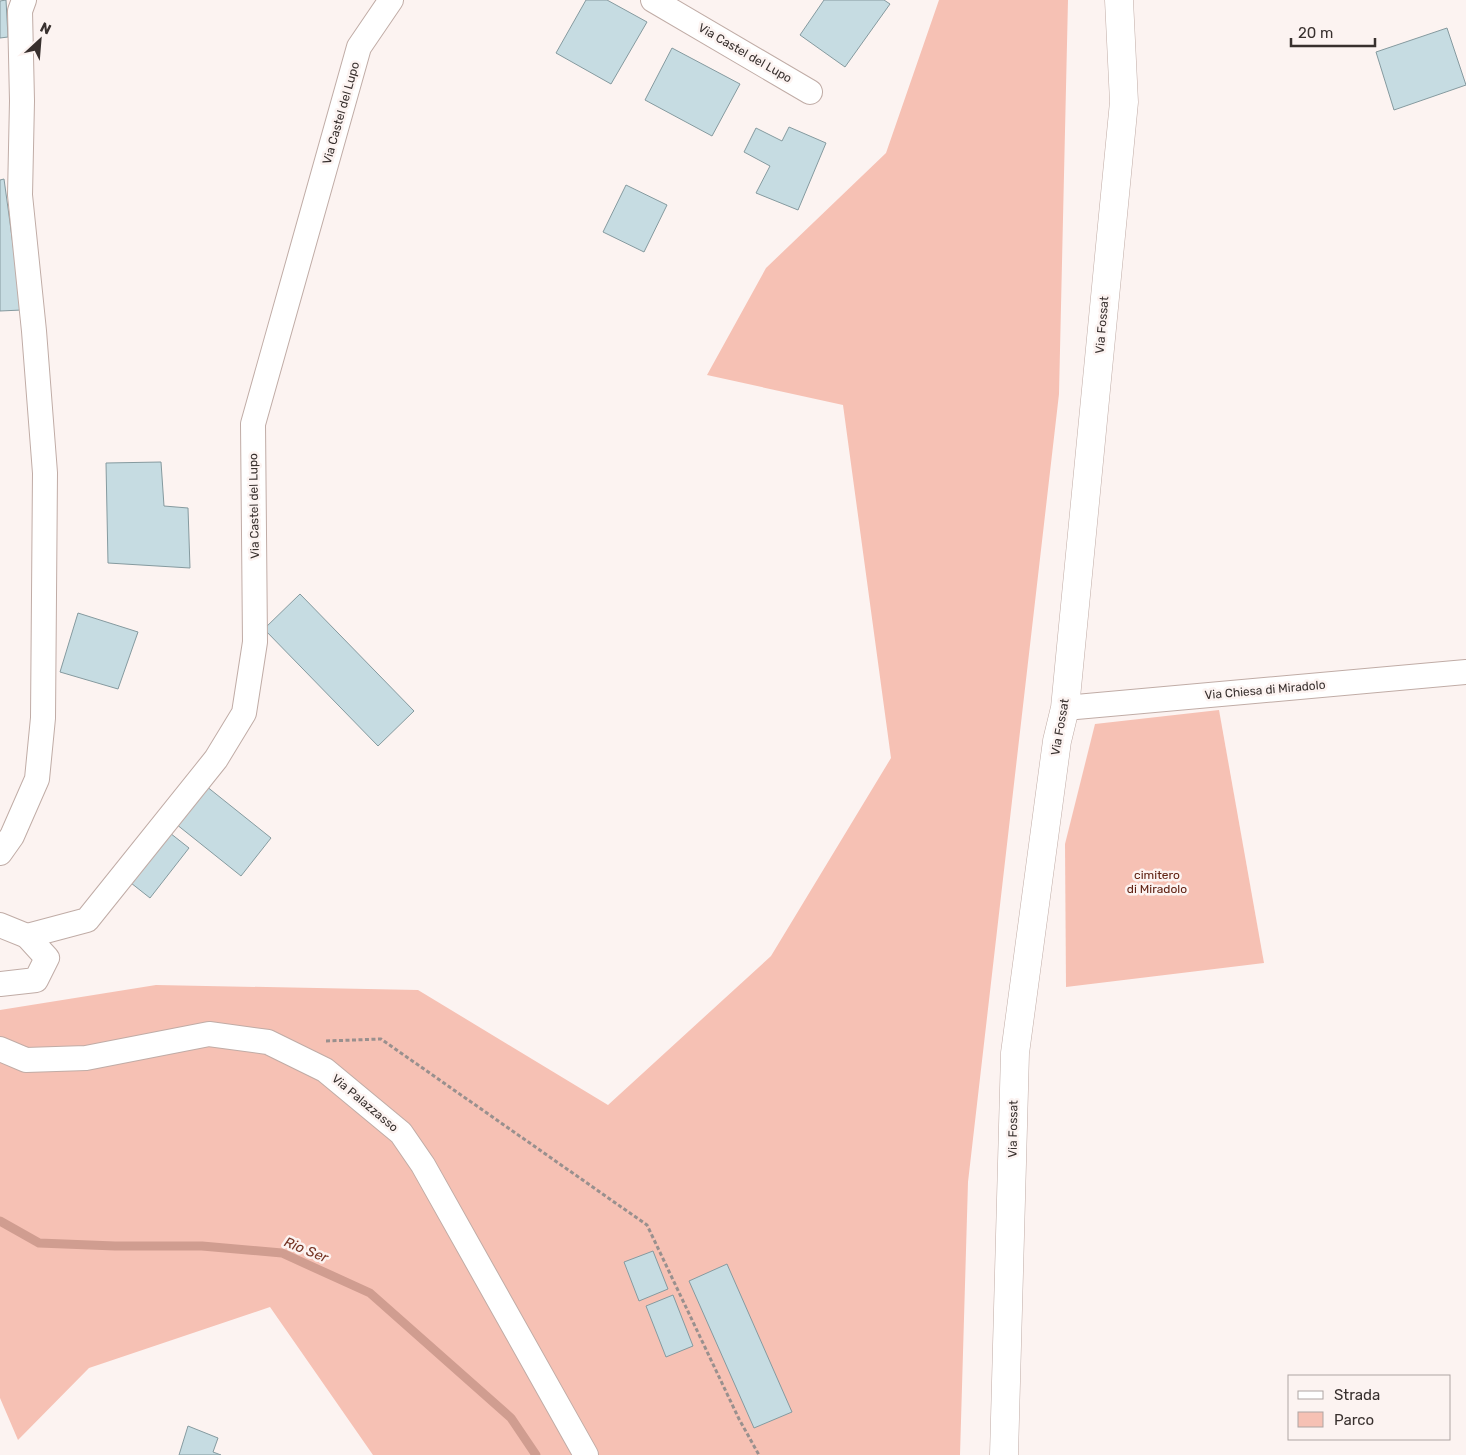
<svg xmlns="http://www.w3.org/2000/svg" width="1466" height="1455" font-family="Rubik,sans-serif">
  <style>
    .green { fill: #f6c1b4 }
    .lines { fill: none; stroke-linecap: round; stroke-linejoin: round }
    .stream { stroke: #d09d90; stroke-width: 9 }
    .building { fill: #c6dce2; stroke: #859a9f }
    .minor-casing { stroke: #c0aca6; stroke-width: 26 }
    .tertiary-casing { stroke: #c0aca6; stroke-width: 29 }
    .path { stroke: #99908e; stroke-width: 3; stroke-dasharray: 4 2.5; stroke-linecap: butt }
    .minor { stroke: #fff; stroke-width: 24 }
    .tertiary { stroke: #fff; stroke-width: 28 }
    .labels { text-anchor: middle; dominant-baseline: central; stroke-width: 5; stroke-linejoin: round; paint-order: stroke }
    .street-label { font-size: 12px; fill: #38302e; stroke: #fcf3f1 }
    .park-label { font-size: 12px; fill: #602213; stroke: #fcf3f1 }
    .water-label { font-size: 14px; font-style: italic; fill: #753525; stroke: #fcf3f1 }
  </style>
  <rect width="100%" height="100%" fill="#fcf3f1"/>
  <g class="green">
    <polygon points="939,0 1068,0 1059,394 968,1182 960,1455 373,1455 270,1307 89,1368 18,1440 0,1398 0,1010 156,985 418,990 608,1105 771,956 891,758 843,405 707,375 766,268 886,153"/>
    <polygon points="1219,710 1264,963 1066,987 1065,844 1095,724"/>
  </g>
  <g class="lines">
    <polyline class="stream" points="0,1221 39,1243 115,1246 202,1246 282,1253 370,1293 511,1418 536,1455"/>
  </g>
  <g class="building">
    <polygon points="6,0 8,37 0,38 0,1"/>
    <polygon points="586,0 607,0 647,22 611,84 556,53"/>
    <polygon points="824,0 884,0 890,4 845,67 800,35"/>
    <polygon points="1447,28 1466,85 1394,110 1376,52"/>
    <polygon points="672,48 740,84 712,136 645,100"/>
    <polygon points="789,127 826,143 798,210 756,193 770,166 744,152 756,128 782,141"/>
    <polygon points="4,179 22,310 0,311 0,180"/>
    <polygon points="626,185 667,205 644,252 603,232"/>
    <polygon points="161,462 164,506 188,508 190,568 108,563 106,463"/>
    <polygon points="300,594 414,711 378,746 264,629"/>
    <polygon points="78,613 138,632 118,689 60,672"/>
    <polygon points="206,786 271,838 241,876 176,824"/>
    <polygon points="170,833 189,848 150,898 131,883"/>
    <polygon points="653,1251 668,1289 639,1301 624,1262"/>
    <polygon points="727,1264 792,1412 754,1428 689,1281"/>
    <polygon points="673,1295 693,1346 666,1357 646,1306"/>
    <polygon points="188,1426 218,1438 213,1452 221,1455 179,1455"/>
  </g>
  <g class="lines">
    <g class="minor-casing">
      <g id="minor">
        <polyline points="653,0 810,92"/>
        <polyline points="1065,708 1466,672"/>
        <polyline points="0,853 12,836 37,779 43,718 45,473 34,331 20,195 22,101 20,11 24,0"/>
        <polyline points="0,925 27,936 47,958 36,980 0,984"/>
        <polyline points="27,936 87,920 216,759 244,713 255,642 253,424 359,47 391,0"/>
        <polyline points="0,1049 26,1060 86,1058 209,1034 268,1042 325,1070 401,1133 423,1165 586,1455"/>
      </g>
    </g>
    <g class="tertiary-casing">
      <polyline id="tertiary" points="1004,1455 1015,1053 1057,741 1065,708 1124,102 1119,0"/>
    </g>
    <polyline class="path" points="326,1041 381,1039 647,1225 739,1419 759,1455"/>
    <use href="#minor" class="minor"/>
    <use href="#tertiary" class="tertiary"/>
  </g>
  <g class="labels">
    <g class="street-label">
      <text transform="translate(745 53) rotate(30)">Via Castel del Lupo</text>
      <text transform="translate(341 113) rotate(-74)">Via Castel del Lupo</text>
      <text transform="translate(1102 325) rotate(-85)">Via Fossat</text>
      <text transform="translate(254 506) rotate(-91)">Via Castel del Lupo</text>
      <text transform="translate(1265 690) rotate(-5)">Via Chiesa di Miradolo</text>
      <text transform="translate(1060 727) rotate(-80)">Via Fossat</text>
      <text transform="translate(365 1103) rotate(40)">Via Palazzasso</text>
      <text transform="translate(1013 1129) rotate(-89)">Via Fossat</text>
    </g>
    <g class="park-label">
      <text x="1157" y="875">cimitero<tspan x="1157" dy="14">di Miradolo</tspan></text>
    </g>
    <g class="water-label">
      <text transform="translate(306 1250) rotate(22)">Rio Ser</text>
    </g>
  </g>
  <rect x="1288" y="1375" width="162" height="65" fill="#fcf3f1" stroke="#aea5a3"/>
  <rect x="1298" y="1391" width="25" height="8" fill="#ffffff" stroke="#aea5a3"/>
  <text x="1334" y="1400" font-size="15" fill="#38302e">Strada</text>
  <rect x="1298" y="1412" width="25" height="15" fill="#f6c1b4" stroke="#aea5a3"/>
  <text x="1334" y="1425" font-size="15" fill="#38302e">Parco</text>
  <g transform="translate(40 40) rotate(26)" stroke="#fcf3f1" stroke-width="4" paint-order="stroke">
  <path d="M0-4L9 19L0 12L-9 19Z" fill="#38302e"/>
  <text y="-8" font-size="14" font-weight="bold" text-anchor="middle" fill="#38302e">N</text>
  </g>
  <path d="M1291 38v8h84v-8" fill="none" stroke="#38302e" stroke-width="2.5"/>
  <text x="1298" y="38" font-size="15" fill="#38302e" stroke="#fcf3f1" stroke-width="4" paint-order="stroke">20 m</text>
</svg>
